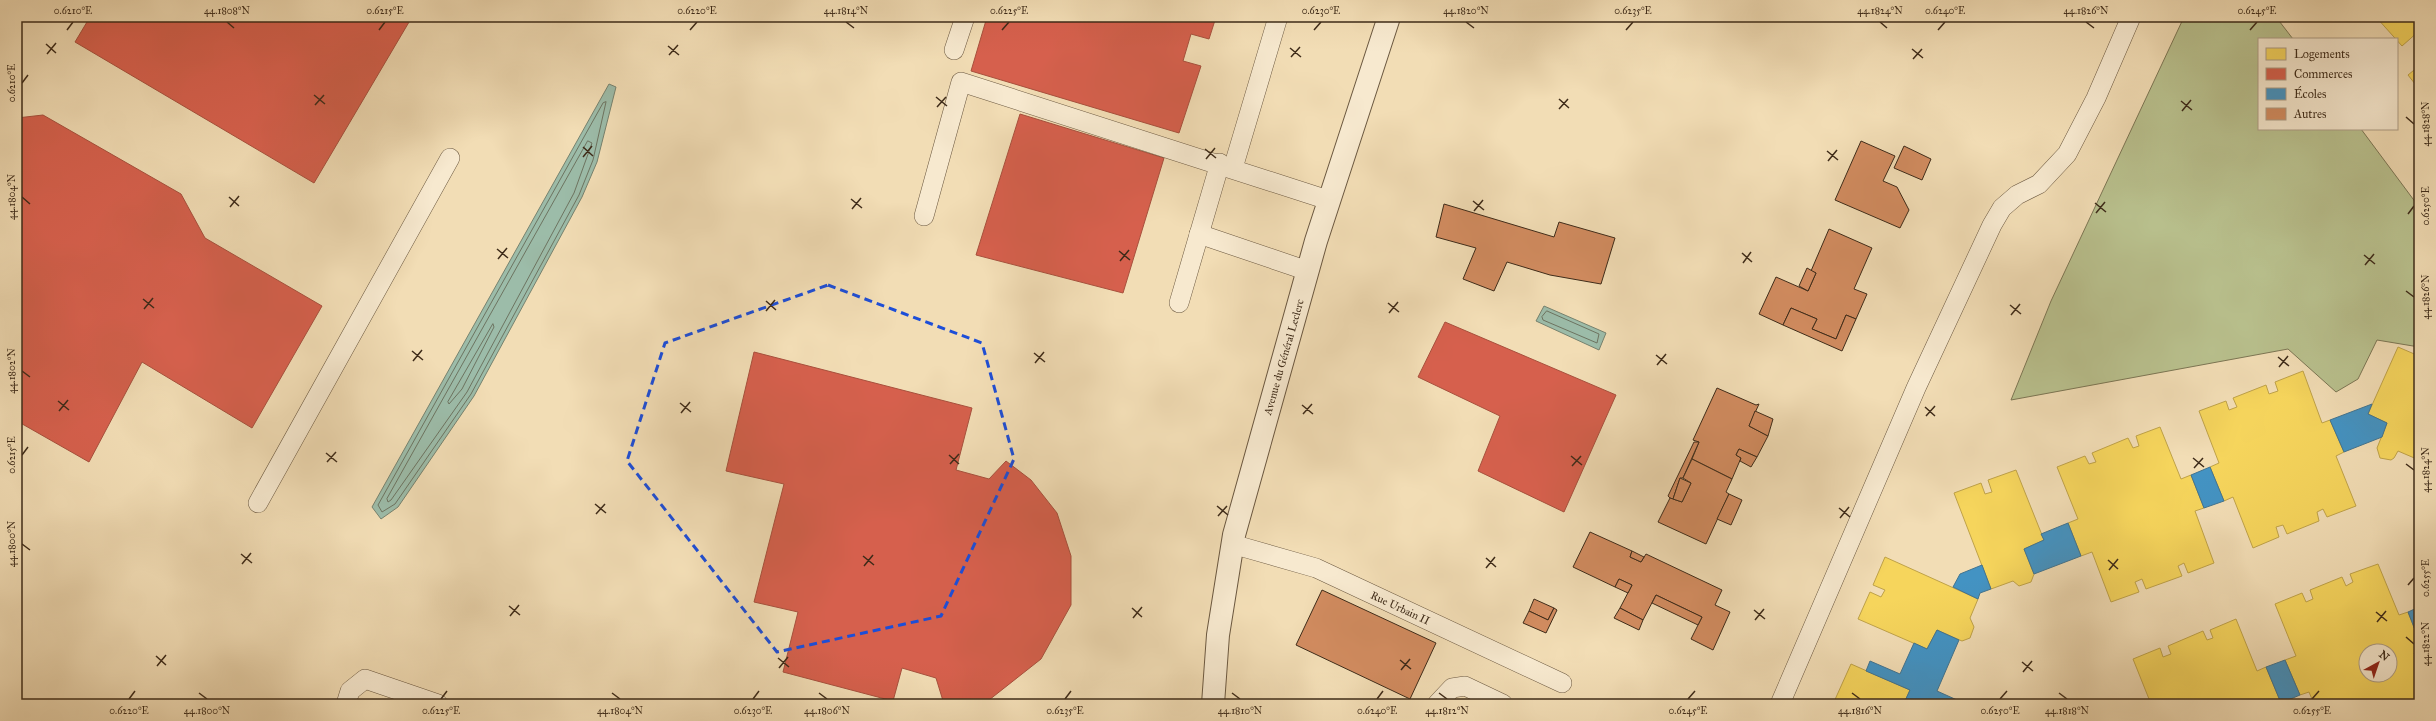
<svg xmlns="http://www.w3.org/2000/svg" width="2436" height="721" font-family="'IM FELL Great Primer',serif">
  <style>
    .green { fill: #b9c18e; stroke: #7c7654 }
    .water { fill: #9cbca9; stroke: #76826f }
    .homes { fill: #f6d55c; stroke: #bfa248; fill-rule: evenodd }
    .shops { fill: #d6604d; stroke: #a8503d }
    .schools { fill: #4393c3; stroke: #427490 }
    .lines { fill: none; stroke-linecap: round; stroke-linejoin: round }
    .shore { stroke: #6d7461; stroke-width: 1 }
    .building { fill: #d28c60; stroke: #3e2b19 }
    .service-casing { stroke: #6b5840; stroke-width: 20 }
    .tertiary-casing { stroke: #6b5840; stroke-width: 24 }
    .service { stroke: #f7e9cf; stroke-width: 19 }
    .tertiary { stroke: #f7e9cf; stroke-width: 22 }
    .marked { fill: none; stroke: #1d4ed8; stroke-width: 3; stroke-dasharray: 8 5; stroke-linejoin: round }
    .ticks { fill: none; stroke: #3e2b19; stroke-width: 1.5 }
    .labels { text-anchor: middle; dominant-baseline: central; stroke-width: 4; stroke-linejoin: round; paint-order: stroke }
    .street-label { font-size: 11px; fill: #3e2b19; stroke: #f7e9cf }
    .neatline { fill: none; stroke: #3e2b19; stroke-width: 1.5 }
    .ticks-label { font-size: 10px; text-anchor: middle; fill: #3e2b19 }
  </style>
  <rect width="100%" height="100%" fill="#f2ddb5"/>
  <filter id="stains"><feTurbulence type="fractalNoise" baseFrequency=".005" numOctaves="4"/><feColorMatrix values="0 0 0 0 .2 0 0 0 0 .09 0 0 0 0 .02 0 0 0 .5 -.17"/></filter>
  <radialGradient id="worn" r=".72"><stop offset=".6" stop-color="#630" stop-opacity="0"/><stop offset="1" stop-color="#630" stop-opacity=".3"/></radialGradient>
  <polygon class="green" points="2184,17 2276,17 2293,39 2259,39 2259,129 2361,129 2419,207 2419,347 2377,340 2358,379 2336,392 2288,349 2011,400 2051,301"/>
  <g class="water">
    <polygon points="609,84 616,87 597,162 582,197 474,396 398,507 381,519 372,507"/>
    <polygon points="1544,306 1606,333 1599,350 1536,321"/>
  </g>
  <g class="homes">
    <polygon points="2376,17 2419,17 2419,31 2402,46"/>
    <polygon points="2419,66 2419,89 2408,75"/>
    <polygon points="2398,347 2419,356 2416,366 2419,367 2419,460 2398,451 2394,458 2391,460 2380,458 2377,448 2387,423 2368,414"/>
    <polygon points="2303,371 2322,423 2330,420 2344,452 2336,456 2356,506 2327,517 2323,509 2317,512 2319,521 2287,534 2283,525 2276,527 2279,537 2253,548 2233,497 2224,501 2210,467 2219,463 2199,411 2226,401 2229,410 2237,407 2233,398 2266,385 2269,394 2278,391 2275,382"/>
    <polygon points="2160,427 2181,479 2191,475 2204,508 2195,511 2214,563 2188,573 2184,563 2178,566 2182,576 2146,589 2142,579 2135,582 2139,592 2111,602 2092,552 2081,556 2068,523 2078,519 2057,467 2085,456 2089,464 2096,462 2092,453 2128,438 2133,448 2139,446 2136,436"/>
    <polygon points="2016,470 2044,540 2024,549 2034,574 2031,582 2019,586 2013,581 1991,589 1954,493 1981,483 1985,494 1992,492 1988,480"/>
    <polygon points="1885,557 1978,599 1970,618 1974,627 1970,638 1962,641 1937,630 1927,649 1858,619 1870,592 1881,597 1885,590 1873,585"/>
    <path d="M2378 564 2399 615 2408 612 2419 640V651L2414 653 2419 666V704H2314L2309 692 2300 695 2285 660 2296 656 2275 604 2302 593 2306 602 2313 599 2310 590 2342 577 2346 586 2353 582 2350 574ZM2366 651H2390V675H2366Z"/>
    <polygon points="2236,619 2257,671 2266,667 2281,703 2151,704 2133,659 2160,648 2163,657 2171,654 2168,646 2203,631 2207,640 2213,638 2210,630"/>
    <polygon points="1851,664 1910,690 1904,703 1906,704 1833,704"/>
  </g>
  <g class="shops">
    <polygon points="90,17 412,17 314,183 75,42"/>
    <polygon points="987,17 1216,17 1209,39 1191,34 1183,61 1201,66 1179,133 971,71"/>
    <polygon points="1020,114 1164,158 1123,293 976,255"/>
    <polygon points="43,115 181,194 205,238 322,306 252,428 142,362 89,462 17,421 17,118"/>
    <polygon points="1445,322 1616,395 1564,512 1478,471 1500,416 1418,377"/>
    <polygon points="754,352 972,408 956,470 989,479 1006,461 1031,480 1057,513 1071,556 1071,605 1041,659 989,700 944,704 936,678 902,668 893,701 783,672 798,612 754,602 784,484 726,471"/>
  </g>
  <g class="schools">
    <polygon points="2372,404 2368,414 2387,423 2382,437 2344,452 2330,420"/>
    <polygon points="2210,467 2224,501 2204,508 2191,475"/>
    <polygon points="2068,523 2081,556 2034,574 2024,549 2044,540 2041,534"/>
    <polygon points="1982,565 1991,589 1980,593 1978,599 1953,587 1960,574"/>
    <polygon points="2419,607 2419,640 2408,612"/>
    <polygon points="1937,630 1959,640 1937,691 1957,700 1955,704 1904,703 1910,690 1866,671 1870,661 1900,674 1914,643 1927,649"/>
    <polygon points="2285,660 2300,695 2281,703 2266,667"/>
  </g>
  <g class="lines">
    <g class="shore">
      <polygon points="606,102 593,160 579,195 471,394 395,504 382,512 378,505 603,103"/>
      <polygon points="588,141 592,143 574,193 467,392 391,500 388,502 387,499"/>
      <polygon points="1547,311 1599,334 1597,343 1543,320 1542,317"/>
      <polygon points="493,324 494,327 462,389 449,404 448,402"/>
    </g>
  </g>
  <g class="building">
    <polygon points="1861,141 1895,156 1883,181 1897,187 1909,210 1900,228 1835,200"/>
    <polygon points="1904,146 1931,159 1922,180 1894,168"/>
    <polygon points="1444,204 1554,237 1559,222 1615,238 1601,284 1550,275 1507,262 1494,291 1463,279 1476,248 1436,237"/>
    <polygon points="1829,229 1872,248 1854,289 1867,294 1856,319 1846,315 1836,339 1812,329 1817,319 1791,308 1783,325 1759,314 1776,277 1808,291 1816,273 1811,271"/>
    <polygon points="1807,268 1816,273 1808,291 1799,286"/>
    <polygon points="1791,308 1817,319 1812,329 1836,339 1846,315 1856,319 1842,351 1783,325"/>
    <polygon points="1717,388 1756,405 1759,404 1749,426 1768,436 1757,457 1739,449 1736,455 1741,458 1732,479 1692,459 1699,442 1693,440"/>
    <polygon points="1755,411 1773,419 1768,436 1749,426"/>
    <polygon points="1694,442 1699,442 1683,478 1680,478 1673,499 1670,498 1668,496"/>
    <polygon points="1739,449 1757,457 1751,467 1740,461 1741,458 1736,455"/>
    <polygon points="1692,459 1732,479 1726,492 1729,494 1706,544 1658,522 1670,498 1682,502 1691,483 1683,478"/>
    <polygon points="1680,478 1691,483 1682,502 1673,499"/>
    <polygon points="1729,494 1742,500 1731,525 1717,519"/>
    <polygon points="1590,532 1632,551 1630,557 1641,562 1646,554 1722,590 1715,605 1730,612 1713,650 1691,639 1702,617 1656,595 1643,620 1620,608 1632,585 1619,579 1615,587 1573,567"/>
    <polygon points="1632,551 1644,557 1641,562 1630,557"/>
    <polygon points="1619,579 1632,585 1628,593 1615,587"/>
    <polygon points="1322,590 1436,643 1410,699 1296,645"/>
    <polygon points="1656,595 1702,617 1698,625 1652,603"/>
    <polygon points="1534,599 1554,608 1548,620 1529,611"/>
    <polygon points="1554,608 1557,610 1546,633 1523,623 1529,611 1548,620"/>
    <polygon points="1620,608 1643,620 1639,630 1614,618"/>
  </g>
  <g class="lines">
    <g class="service-casing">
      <g id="service">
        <polyline points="954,50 965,17"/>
        <polyline points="1233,168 1278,17"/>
        <polyline points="924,216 961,82 1328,200"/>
        <polyline points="1199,234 1308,271"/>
        <polyline points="1179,303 1220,163"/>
        <polyline points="258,503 450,158"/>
        <polyline points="1232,544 1316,568 1562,683"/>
        <polyline points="346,704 350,691 365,679 438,704"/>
        <polyline points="1437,704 1452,688 1465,686 1503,704"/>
        <polyline points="1780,704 1916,388 1992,225 2002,208 2017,195 2039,184 2067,154 2096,98 2131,17"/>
      </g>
    </g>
    <g class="tertiary-casing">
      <polyline id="tertiary" points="1213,704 1218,635 1234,535 1316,241 1389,17"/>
    </g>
    <use href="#service" class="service"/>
    <use href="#tertiary" class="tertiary"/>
  </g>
  <path class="marked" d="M828 285 982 343 1014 459 941 616 777 652 627 461 665 343Z"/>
  <path class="ticks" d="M227 22 234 28M846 22 854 28M1466 22 1474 28M1880 22 1887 28M2086 22 2094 28M67 30 73 22M379 30 385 22M690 30 697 22M1002 30 1009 22M1314 30 1321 22M1626 30 1633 22M1938 30 1945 22M2250 30 2257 22M46 44 56 53M668 46 679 55M1290 48 1301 57M1912 49 1923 58M47 54 56 43M669 55 678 45M1291 57 1300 47M1913 59 1922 49M22 83 28 75M314 95 325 104M936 97 947 106M1559 99 1569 108M2181 101 2192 110M315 105 324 95M937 107 946 97M1559 109 1568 99M2182 111 2191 100M2406 117 2414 124M583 147 593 156M1205 149 1216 158M1827 151 1838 160M583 157 592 146M1206 159 1215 148M1828 161 1837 150M22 197 30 204M229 197 239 206M851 199 862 208M1473 201 1484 210M2095 203 2106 212M230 207 239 196M852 209 861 198M1474 211 1483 200M2096 213 2105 202M2408 214 2414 206M497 249 508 258M1119 251 1130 260M1742 253 1752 262M2364 255 2375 264M498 259 507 248M1120 261 1129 250M1743 263 1751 252M2365 265 2374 254M2406 291 2414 297M143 299 154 308M766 301 776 310M1388 303 1399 312M2010 305 2021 314M144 309 153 298M766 311 775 300M1389 313 1398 302M2011 315 2020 304M412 351 423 360M1034 353 1045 362M1656 355 1667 364M2278 357 2289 366M413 361 422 350M1035 363 1044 352M1657 365 1666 354M2279 367 2288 356M22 371 30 377M58 401 69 410M680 403 691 412M1302 405 1313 414M1925 407 1935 416M59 411 68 400M681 413 690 402M1303 414 1312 404M1926 416 1935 406M326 453 337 462M22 455 28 447M949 455 959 464M1571 456 1582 465M2193 458 2204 467M327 462 336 452M950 464 959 454M2406 464 2414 470M1572 466 1581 456M2194 468 2203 458M595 504 606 513M1217 506 1228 515M1839 508 1850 517M596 514 605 504M1218 516 1227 506M1840 518 1849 507M22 544 30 550M241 554 252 563M863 556 874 565M1486 558 1496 567M2108 560 2118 569M242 564 251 553M864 566 873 555M1486 568 1495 557M2109 570 2118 559M2408 585 2414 578M509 606 520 615M1132 608 1142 617M1754 610 1765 619M2376 612 2387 621M510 616 519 605M1133 618 1142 607M1755 620 1764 609M2377 622 2386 611M2406 637 2414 644M156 656 166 665M778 658 789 667M1400 660 1411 669M2022 662 2033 671M157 666 166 655M779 668 788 657M1401 670 1410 659M2023 672 2032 661M199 693 207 699M612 693 620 699M819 693 827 699M1232 693 1240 699M1439 693 1447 699M1852 693 1860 699M2059 693 2067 699M129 699 135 691M441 699 447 691M753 699 759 691M1065 699 1071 691M1377 699 1383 691M1688 699 1695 691M2000 699 2007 691M2312 699 2319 691"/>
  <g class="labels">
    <g class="street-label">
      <text transform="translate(1284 357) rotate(-74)">Avenue du Général Leclerc</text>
      <text transform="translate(1400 608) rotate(25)">Rue Urbain II</text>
    </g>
  </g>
  <rect width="2436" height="721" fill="none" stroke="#f2ddb5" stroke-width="44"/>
  <rect x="2258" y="38" width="140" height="92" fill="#f7e9cf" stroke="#ad9d86"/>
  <rect x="2266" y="48" width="20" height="12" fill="#f6d55c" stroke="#ad9d86"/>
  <text x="2294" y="58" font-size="12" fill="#3e2b19">Logements</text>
  <rect x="2266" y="68" width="20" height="12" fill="#d6604d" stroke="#ad9d86"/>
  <text x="2294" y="78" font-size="12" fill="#3e2b19">Commerces</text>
  <rect x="2266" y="88" width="20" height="12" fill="#4393c3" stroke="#ad9d86"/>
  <text x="2294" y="98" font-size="12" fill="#3e2b19">Écoles</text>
  <rect x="2266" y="108" width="20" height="12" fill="#d28c60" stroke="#ad9d86"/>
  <text x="2294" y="118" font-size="12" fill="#3e2b19">Autres</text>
  <g transform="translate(2378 663) rotate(40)"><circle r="19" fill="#f7e9cf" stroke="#ad9d86"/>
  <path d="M0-3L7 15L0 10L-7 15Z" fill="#8f2418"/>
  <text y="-6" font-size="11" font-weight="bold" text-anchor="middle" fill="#3e2b19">N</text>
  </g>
  <rect x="22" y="22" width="2392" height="677" class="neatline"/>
  <g class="ticks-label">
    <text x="73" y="14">0.6210°E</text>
    <text x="227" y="14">44.1808°N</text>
    <text x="385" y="14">0.6215°E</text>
    <text x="697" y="14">0.6220°E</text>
    <text x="846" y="14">44.1814°N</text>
    <text x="1009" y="14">0.6225°E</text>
    <text x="1321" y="14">0.6230°E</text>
    <text x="1466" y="14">44.1820°N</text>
    <text x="1633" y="14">0.6235°E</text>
    <text x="1880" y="14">44.1824°N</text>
    <text x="1945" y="14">0.6240°E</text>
    <text x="2086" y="14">44.1826°N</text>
    <text x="2257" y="14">0.6245°E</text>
    <text transform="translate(11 83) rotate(-90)" y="4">0.6210°E</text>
    <text transform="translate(2425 124) rotate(-90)" y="4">44.1828°N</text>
    <text transform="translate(11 197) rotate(-90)" y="4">44.1804°N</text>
    <text transform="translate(2425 206) rotate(-90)" y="4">0.6250°E</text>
    <text transform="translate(2425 297) rotate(-90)" y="4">44.1826°N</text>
    <text transform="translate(11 371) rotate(-90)" y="4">44.1802°N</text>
    <text transform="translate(11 455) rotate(-90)" y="4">0.6215°E</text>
    <text transform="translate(2425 470) rotate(-90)" y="4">44.1824°N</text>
    <text transform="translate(11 544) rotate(-90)" y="4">44.1800°N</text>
    <text transform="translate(2425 578) rotate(-90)" y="4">0.6255°E</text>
    <text transform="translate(2425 644) rotate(-90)" y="4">44.1822°N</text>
    <text x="129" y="714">0.6220°E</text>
    <text x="207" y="714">44.1800°N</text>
    <text x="441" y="714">0.6225°E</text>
    <text x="620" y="714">44.1804°N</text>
    <text x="753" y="714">0.6230°E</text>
    <text x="827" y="714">44.1806°N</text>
    <text x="1065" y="714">0.6235°E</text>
    <text x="1240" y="714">44.1810°N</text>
    <text x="1377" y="714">0.6240°E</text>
    <text x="1447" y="714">44.1812°N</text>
    <text x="1688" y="714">0.6245°E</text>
    <text x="1860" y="714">44.1816°N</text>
    <text x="2000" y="714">0.6250°E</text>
    <text x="2067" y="714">44.1818°N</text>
    <text x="2312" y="714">0.6255°E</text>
  </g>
  <rect width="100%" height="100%" filter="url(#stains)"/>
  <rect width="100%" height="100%" fill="url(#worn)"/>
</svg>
